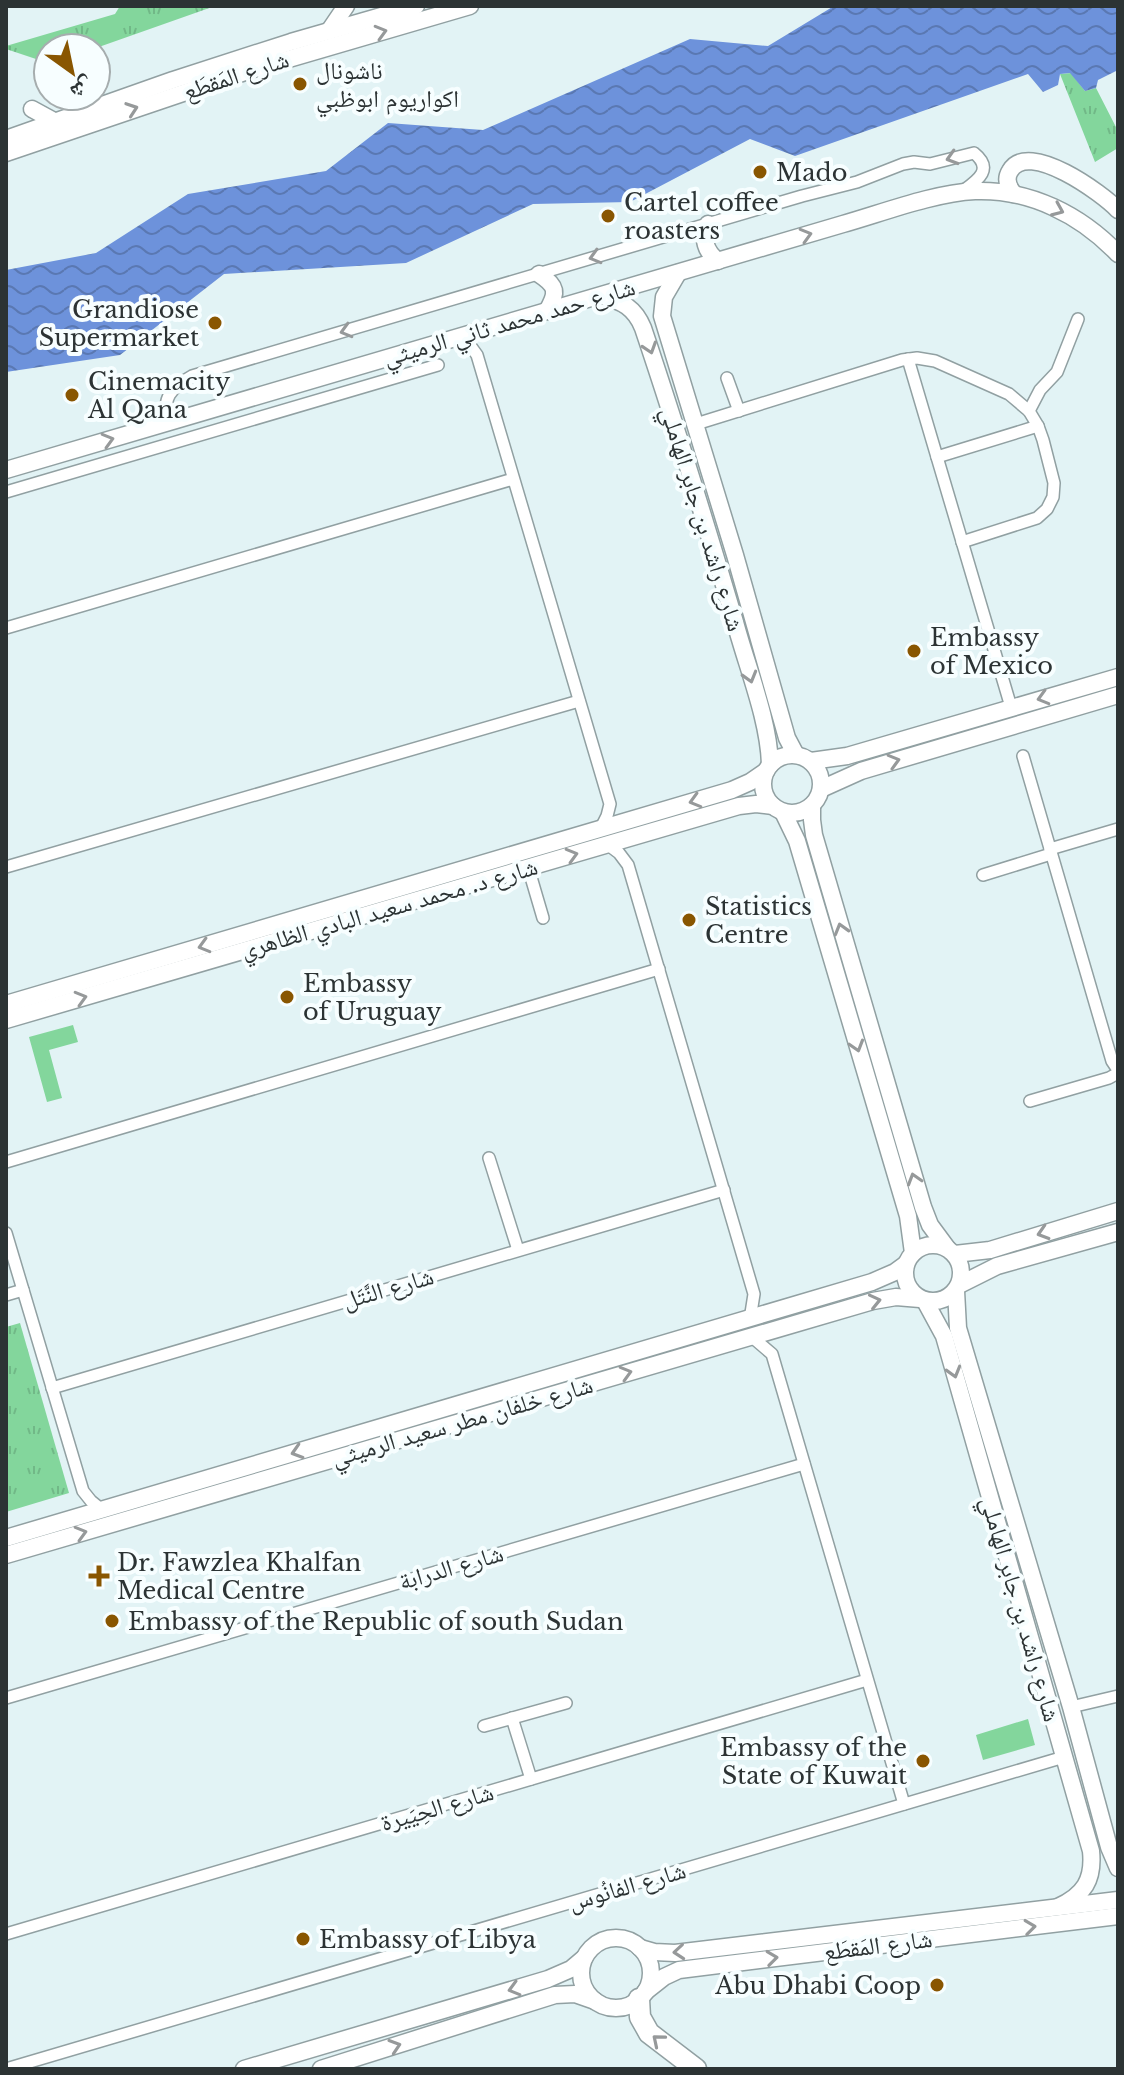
<svg xmlns="http://www.w3.org/2000/svg" width="1124" height="2075" font-family="'Libre Baskerville','Noto Naskh Arabic',serif">
  <style>
    .grass { fill: url(#grass-tufts) }
    .green { fill: #83d69c }
    .water { fill: url(#water-waves) }
    .lines { fill: none; stroke-linecap: round; stroke-linejoin: round }
    .street-casing { stroke: #91a0a2; stroke-width: 14 }
    .secondary-casing { stroke: #91a0a2; stroke-width: 19 }
    .highway-casing { stroke: #91a0a2; stroke-width: 23 }
    .street { stroke: #fff; stroke-width: 11 }
    .secondary { stroke: #fff; stroke-width: 16 }
    .highway { stroke: #fff; stroke-width: 20 }
    .oneway { stroke: #96999a }
    .poi-dot { fill: #895601; stroke: #f7feff; stroke-width: 3 }
    .labels { text-anchor: middle; dominant-baseline: central; stroke-width: 8; stroke-linejoin: round; paint-order: stroke }
    .poi-label { font-size: 24px; fill: #2c3334; stroke: #f7feff; text-anchor: start }
    .street-label { font-size: 24px; fill: #2c3334; stroke: #f7feff }
  </style>
  <defs>
    <pattern id="grass-tufts" width="24" height="20" patternUnits="userSpaceOnUse" patternTransform="scale(2)"><rect width="24" height="20" fill="#83d69c"/><path d="M3 7l-1-3M5 7V3M7 7l1-3M15 17l-1-3M17 17v-4M19 17l1-3" fill="none" stroke="#71b887"/></pattern>
    <pattern id="water-waves" width="16" height="10" patternUnits="userSpaceOnUse" patternTransform="scale(2)"><rect width="16" height="10" fill="#6d92db"/><path d="M0 5q4-4 8 0t8 0" fill="none" stroke="#5a78b2"/></pattern>
  </defs>
  <rect width="100%" height="100%" fill="#e2f3f5"/>
  <g class="grass">
    <polygon points="120,6 215,6 96,48 48,48 48,63 6,49 6,46 115,14"/>
    <polygon points="1071,73 1085,91 1096,88 1118,131 1118,148 1095,162 1060,74"/>
    <polygon points="20,1323 69,1493 6,1512 6,1327"/>
  </g>
  <g class="green">
    <polygon points="73,1025 78,1042 49,1050 62,1098 47,1102 29,1037"/>
    <polygon points="1028,1719 1035,1745 983,1760 976,1735"/>
  </g>
  <polygon class="water" points="834,6 1118,6 1118,70 1098,80 1096,88 1085,91 1070,73 1060,74 1058,85 1043,92 1028,74 795,156 750,139 630,202 533,204 406,263 224,274 120,355 6,372 6,270 96,253 188,194 326,171 388,123 483,130 690,39 768,46"/>
  <g class="lines">
    <g class="street-casing">
      <g id="street">
        <polyline points="459,337 469,344 477,355 610,804 607,816 601,828"/>
        <polyline points="908,359 1011,707"/>
        <polyline points="727,378 739,411"/>
        <polyline points="1029,411 1040,390 1057,372 1078,319"/>
        <path d="M174 421C156 401 174 386 192 376L802 196 857 182 903 164 914 162 930 164 974 153C994 169 978 180 963 191"/>
        <polyline points="696,424 902,360 917,358 935,361 1009,394 1029,411 1038,426 1043,440 1054,483 1053,497 1047,509 1037,518 962,542"/>
        <polyline points="937,457 1038,426"/>
        <polyline points="6,492 438,365"/>
        <polyline points="6,628 513,479"/>
        <polyline points="1023,756 1112,1061 1118,1070"/>
        <polyline points="607,844 619,853 628,865 754,1294 751,1313 746,1319"/>
        <polyline points="1050,849 1118,829"/>
        <polyline points="6,867 579,701"/>
        <polyline points="528,867 543,918"/>
        <polyline points="983,875 1051,854"/>
        <polyline points="1030,1101 1109,1078 1118,1073"/>
        <polyline points="489,1158 518,1250"/>
        <polyline points="6,1162 659,969"/>
        <polyline points="6,1233 83,1491 91,1501 102,1510"/>
        <polyline points="6,1295 23,1290"/>
        <polyline points="751,1336 772,1354 904,1804"/>
        <polyline points="52,1388 724,1190"/>
        <polyline points="6,1698 804,1464"/>
        <polyline points="1071,1707 1118,1696"/>
        <polyline points="512,1718 531,1779"/>
        <polyline points="484,1726 566,1703"/>
        <polyline points="6,1934 867,1680"/>
        <polyline points="6,2069 1064,1757"/>
      </g>
    </g>
    <g class="secondary-casing">
      <g id="secondary">
        <polyline points="329,31 346,6"/>
        <polyline points="32,109 54,121"/>
        <polyline points="6,139 173,80 291,42 416,6"/>
        <polyline points="6,153 251,70 470,6"/>
        <path d="M1014 194C1008 187 1005 179 1010 171 1028 139 1103 194 1118 210"/>
        <path d="M708 224C702 239 705 251 718 261"/>
        <polyline points="678,273 664,297 662,316 735,555 787,738 796,755"/>
        <path d="M539 274C557 286 558 292 547 311"/>
        <path d="M602 296C622 301 635 308 643 328 676 426 706 524 735 622 747 667 769 720 770 765"/>
        <path d="M6 470 843 224C882 213 934 193 975 191 1030 189 1081 215 1118 254"/>
        <circle cx="792" cy="784" r="29"/>
        <polyline points="811,761 847,756 1118,677"/>
        <polyline points="821,789 861,771 1118,695"/>
        <polyline points="812,806 812,820 814,835 923,1207 930,1225 947,1248"/>
        <polyline points="783,812 797,841 908,1216 913,1253"/>
        <polyline points="6,1004 732,790 750,782 766,771"/>
        <polyline points="6,1020 739,806 756,804 773,806"/>
        <circle cx="933" cy="1273" r="28"/>
        <polyline points="955,1254 990,1250 1118,1211"/>
        <polyline points="959,1285 997,1266 1118,1232"/>
        <polyline points="956,1291 958,1328 1071,1707 1109,1847 1118,1868"/>
        <path d="M925 1301 944 1336 1091 1851C1094 1880 1084 1895 1058 1907"/>
        <polyline points="6,1538 872,1282 895,1272 906,1264"/>
        <polyline points="6,1555 873,1301 896,1297 920,1299"/>
        <circle cx="616" cy="1973" r="35"/>
        <polyline points="640,1948 654,1952 675,1953 1118,1900"/>
        <polyline points="645,1992 664,1977 679,1970 1118,1916"/>
        <polyline points="244,2069 548,1979 571,1969 584,1958"/>
        <polyline points="321,2069 555,1995 575,1994 595,2001"/>
      </g>
    </g>
    <g class="highway-casing">
      <polyline id="highway" points="639,1999 640,2017 649,2033 696,2069"/>
    </g>
    <use href="#street" class="street"/>
    <use href="#secondary" class="secondary"/>
    <use href="#highway" class="highway"/>
  </g>
  <defs><path id="oneway-chevron" d="M-2-3.5L2.5 0L-2 3.5" fill="none" stroke-width="1.6" stroke-linecap="round" stroke-linejoin="round" transform="scale(2)"/></defs>
  <g class="oneway">
    <use href="#oneway-chevron" transform="translate(381 32) rotate(-16)"/>
    <use href="#oneway-chevron" transform="translate(132 109) rotate(-19)"/>
    <use href="#oneway-chevron" transform="translate(952 158) rotate(163)"/>
    <use href="#oneway-chevron" transform="translate(1058 210) rotate(23)"/>
    <use href="#oneway-chevron" transform="translate(806 235) rotate(-16)"/>
    <use href="#oneway-chevron" transform="translate(595 257) rotate(164)"/>
    <use href="#oneway-chevron" transform="translate(346 331) rotate(164)"/>
    <use href="#oneway-chevron" transform="translate(650 348) rotate(72)"/>
    <use href="#oneway-chevron" transform="translate(108 440) rotate(-16)"/>
    <use href="#oneway-chevron" transform="translate(750 677) rotate(74)"/>
    <use href="#oneway-chevron" transform="translate(1043 698) rotate(164)"/>
    <use href="#oneway-chevron" transform="translate(894 761) rotate(-16)"/>
    <use href="#oneway-chevron" transform="translate(695 801) rotate(164)"/>
    <use href="#oneway-chevron" transform="translate(572 855) rotate(-16)"/>
    <use href="#oneway-chevron" transform="translate(841 929) rotate(-106)"/>
    <use href="#oneway-chevron" transform="translate(204 946) rotate(164)"/>
    <use href="#oneway-chevron" transform="translate(81 998) rotate(-16)"/>
    <use href="#oneway-chevron" transform="translate(857 1046) rotate(73)"/>
    <use href="#oneway-chevron" transform="translate(914 1179) rotate(-107)"/>
    <use href="#oneway-chevron" transform="translate(1043 1233) rotate(163)"/>
    <use href="#oneway-chevron" transform="translate(875 1301) rotate(-13)"/>
    <use href="#oneway-chevron" transform="translate(954 1372) rotate(74)"/>
    <use href="#oneway-chevron" transform="translate(626 1373) rotate(-16)"/>
    <use href="#oneway-chevron" transform="translate(297 1452) rotate(163)"/>
    <use href="#oneway-chevron" transform="translate(81 1533) rotate(-16)"/>
    <use href="#oneway-chevron" transform="translate(1030 1927) rotate(-7)"/>
    <use href="#oneway-chevron" transform="translate(679 1952) rotate(175)"/>
    <use href="#oneway-chevron" transform="translate(772 1958) rotate(-7)"/>
    <use href="#oneway-chevron" transform="translate(514 1989) rotate(164)"/>
    <use href="#oneway-chevron" transform="translate(658 2040) rotate(-140)"/>
    <use href="#oneway-chevron" transform="translate(395 2046) rotate(-18)"/>
  </g>
  <g class="poi-dot">
    <circle cx="300" cy="84" r="8"/>
    <circle cx="760" cy="172" r="8"/>
    <circle cx="608" cy="216" r="8"/>
    <circle cx="215" cy="323" r="8"/>
    <circle cx="72" cy="395" r="8"/>
    <circle cx="914" cy="651" r="8"/>
    <circle cx="689" cy="920" r="8"/>
    <circle cx="287" cy="997" r="8"/>
    <path d="M95 1564h8v8h8v8h-8v8h-8v-8h-8v-8h8z"/>
    <circle cx="112" cy="1621" r="8"/>
    <circle cx="923" cy="1761" r="8"/>
    <circle cx="303" cy="1939" r="8"/>
    <circle cx="937" cy="1985" r="8"/>
  </g>
  <g class="labels">
    <g class="poi-label">
      <text x="316" y="70">ناشونال<tspan x="316" dy="28">اكواريوم ابوظبي</tspan></text>
      <text x="776" y="172">Mado</text>
      <text x="624" y="202">Cartel coffee<tspan x="624" dy="28">roasters</tspan></text>
      <text x="199" y="309" text-anchor="end">Grandiose<tspan x="199" dy="28">Supermarket</tspan></text>
      <text x="88" y="381">Cinemacity<tspan x="88" dy="28">Al Qana</tspan></text>
      <text x="930" y="637">Embassy<tspan x="930" dy="28">of Mexico</tspan></text>
      <text x="705" y="906">Statistics<tspan x="705" dy="28">Centre</tspan></text>
      <text x="303" y="983">Embassy<tspan x="303" dy="28">of Uruguay</tspan></text>
      <text x="117" y="1562">Dr. Fawzlea Khalfan<tspan x="117" dy="28">Medical Centre</tspan></text>
      <text x="128" y="1621">Embassy of the Republic of south Sudan</text>
      <text x="907" y="1747" text-anchor="end">Embassy of the<tspan x="907" dy="28">State of Kuwait</tspan></text>
      <text x="319" y="1939">Embassy of Libya</text>
      <text x="921" y="1985" text-anchor="end">Abu Dhabi Coop</text>
    </g>
    <g class="street-label">
      <text transform="translate(236 75) rotate(-18)">شارع المَقطَع</text>
      <text transform="translate(509 322) rotate(-16)">شارع حمد محمد ثاني الرميثي</text>
      <text transform="translate(703 519) rotate(73)">شارع راشد بن جابر الهاملي</text>
      <text transform="translate(389 908) rotate(-16)">شارع د. محمد سعيد البادي الظاهري</text>
      <text transform="translate(388 1288) rotate(-16)">شارع النَّتَل</text>
      <text transform="translate(462 1421) rotate(-16)">شارع خلفان مطر سعيد الرميثي</text>
      <text transform="translate(451 1567) rotate(-16)">شارع الدرابة</text>
      <text transform="translate(1021 1609) rotate(74)">شارع راشد بن جابر الهاملي</text>
      <text transform="translate(437 1807) rotate(-16)">شارع الحِيَيرة</text>
      <text transform="translate(627 1886) rotate(-16)">شارع الفانُوس</text>
      <text transform="translate(878 1945) rotate(-7)">شارع المَقطَع</text>
    </g>
  </g>
  <rect width="1124" height="2075" fill="none" stroke="#2c3334" stroke-width="16"/>
  <g transform="translate(72 72) rotate(147)"><circle r="38" fill="#f7feff" stroke="#a6adae" stroke-width="2"/>
  <path d="M0-6L14 30L0 20L-14 30Z" fill="#895601"/>
  <text y="-12" font-size="22" font-weight="bold" text-anchor="middle" fill="#2c3334">ش</text>
  </g>
</svg>
